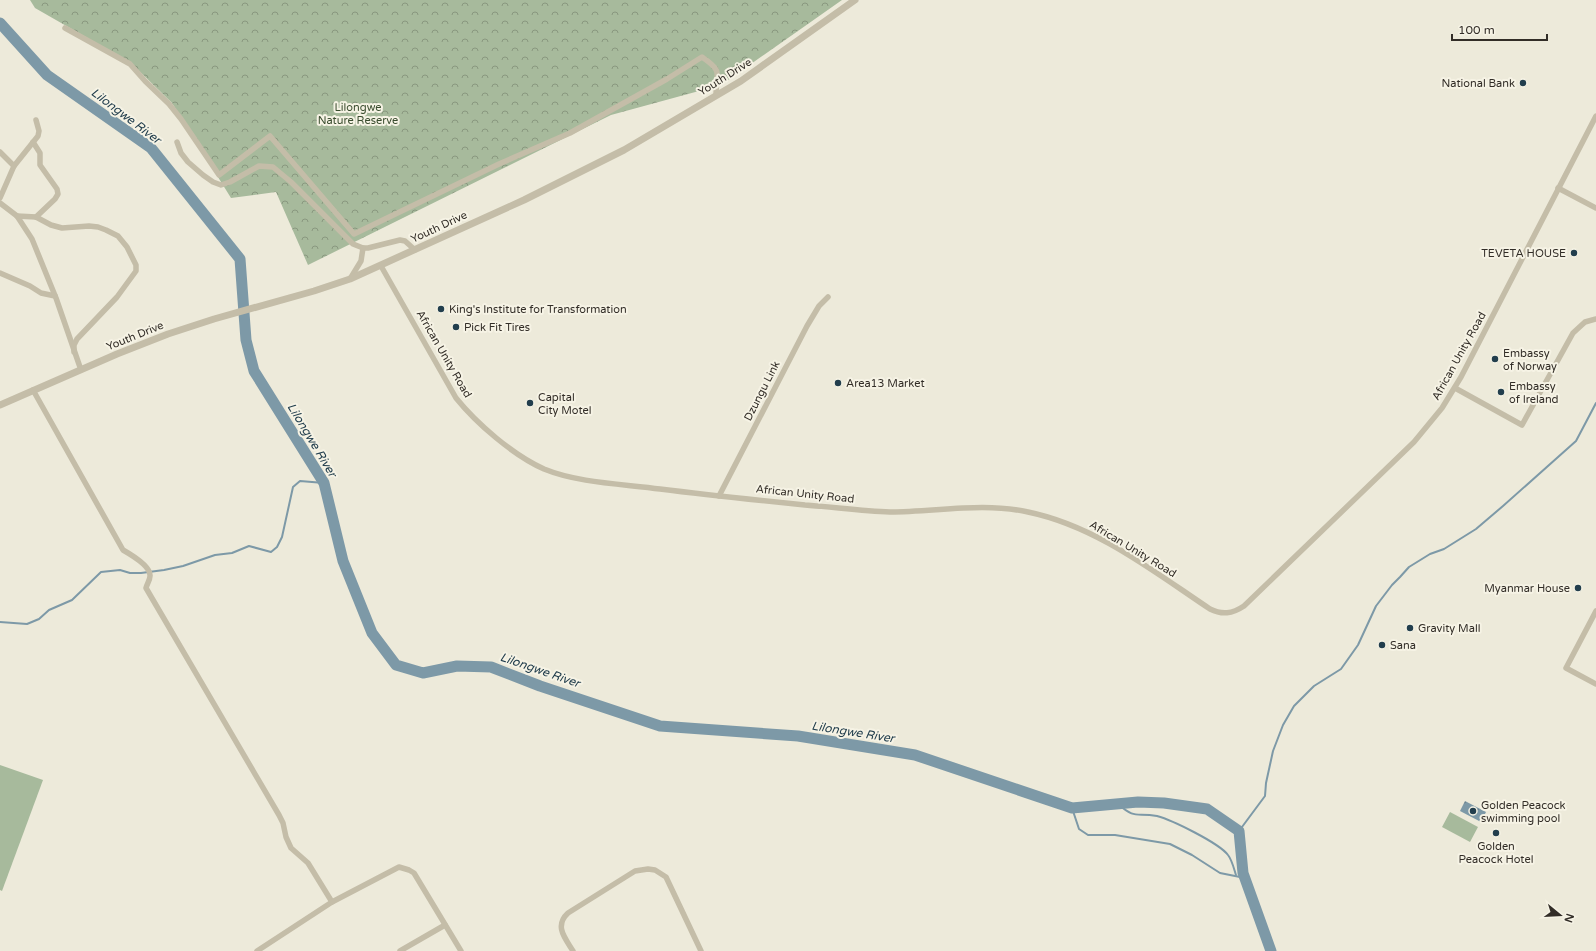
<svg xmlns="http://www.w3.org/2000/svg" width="1596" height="951" font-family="'Varela Round',sans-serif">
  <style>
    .forest { fill: url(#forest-crowns) }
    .pitch { fill: #a7ba9c }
    .water { fill: url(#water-ripples) }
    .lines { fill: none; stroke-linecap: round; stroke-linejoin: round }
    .stream { stroke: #7d99a7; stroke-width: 2 }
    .river { stroke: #7d99a7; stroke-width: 11 }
    .minor { stroke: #c4bda8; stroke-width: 5.5 }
    .tertiary { stroke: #c4bda8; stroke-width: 7 }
    .poi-dot { fill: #223e4d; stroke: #f6f3e5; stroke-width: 1.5 }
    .labels { text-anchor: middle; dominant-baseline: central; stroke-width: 4; stroke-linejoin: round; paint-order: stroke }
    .street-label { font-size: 11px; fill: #322d27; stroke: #f6f3e5 }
    .poi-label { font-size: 11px; fill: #322d27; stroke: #f6f3e5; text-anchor: start }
    .park-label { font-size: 11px; fill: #394c2e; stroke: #f6f3e5 }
    .water-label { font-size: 12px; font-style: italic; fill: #223e4d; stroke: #f6f3e5 }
  </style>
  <defs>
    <pattern id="forest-crowns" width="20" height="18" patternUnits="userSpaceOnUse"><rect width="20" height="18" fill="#a7ba9c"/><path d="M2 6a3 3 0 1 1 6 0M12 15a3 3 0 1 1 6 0" fill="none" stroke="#89987f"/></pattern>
    <pattern id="water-ripples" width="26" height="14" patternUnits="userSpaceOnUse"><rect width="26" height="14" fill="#7d99a7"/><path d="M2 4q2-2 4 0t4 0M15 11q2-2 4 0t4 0" fill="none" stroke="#677d88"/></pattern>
  </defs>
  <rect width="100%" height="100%" fill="#edeada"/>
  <polygon class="forest" points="30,0 842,0 721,85 611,115 308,265 276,192 231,198 172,103 131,63 35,8"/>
  <g class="pitch">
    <polygon points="0,765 43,780 2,891 0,890"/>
    <polygon points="1450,812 1478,827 1470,842 1442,827"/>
  </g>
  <polygon class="water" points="1465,801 1486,812 1481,822 1460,811"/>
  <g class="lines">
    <g class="stream">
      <polyline points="0,622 27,624 39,619 49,610 72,600 101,572 120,570 130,573 141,573 164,570 183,566 215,555 232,553 249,546 271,552 277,547 282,537 293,487 300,481 324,483"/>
      <path d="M1118 804C1136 820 1136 812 1157 816 1172 820 1219 843 1228 855 1232 860 1234 869 1236 875"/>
      <polyline points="1072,808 1079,829 1088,835 1115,835 1170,844 1192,855 1220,873 1245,878"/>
      <polyline points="1239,831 1265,796 1266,783 1273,751 1283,725 1294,706 1314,686 1341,669 1358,645 1376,606 1392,585 1400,577 1409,567 1430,554 1444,549 1476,529 1503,506 1576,441 1596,403"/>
    </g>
    <polyline class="river" points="0,23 47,75 151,148 240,259 246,340 254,371 324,483 343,561 372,633 396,665 423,673 457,666 491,667 540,686 660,726 798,736 915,755 1072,808 1138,802 1164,803 1207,809 1239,831 1243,873 1271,951"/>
    <g class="minor">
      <path d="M65 28 130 64 145 81 169 104 181 119 219 175 270 136 354 234 499 164 570 133 667 79 702 57C724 72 716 73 716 95"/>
      <polyline points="33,142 40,153 40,165 57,189 58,194 55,199 36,217"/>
      <polyline points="177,142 181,153 188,162 203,175 213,182 221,185 230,182 259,166 273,167 291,182 353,244 363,248 368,248 400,240 405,241 415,250"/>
      <polyline points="0,152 14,166"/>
      <polyline points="1558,188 1596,208"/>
      <polyline points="0,198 14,166 38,136 39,131 36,120"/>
      <polyline points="0,203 17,216 32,239 56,298 81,370"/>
      <polyline points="17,216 36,217 51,225 62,228 89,226 98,227 106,230 118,236 127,247 136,265 136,271 117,297 77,339 74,345 74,352"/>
      <path d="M381 266 456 398C477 424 513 455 544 469 578 483 623 484 660 489 708 495 756 500 805 505 833 507 862 511 890 512 936 512 983 502 1028 512 1096 526 1153 571 1210 609 1222 615 1232 614 1244 606L1414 442 1442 408 1461 377 1596 116"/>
      <polyline points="0,273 30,286 41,293 55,296"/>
      <polyline points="350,279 361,261 363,248"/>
      <polyline points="1455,388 1522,425 1573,333 1585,322 1596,319"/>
      <path d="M33 390 123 550C130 554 151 566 150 576 150 580 147 584 146 588L279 815 283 823 286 837 291 848 308 863 332 902"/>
      <polyline points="719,496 807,326 819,306 828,297"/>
      <polyline points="1596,611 1566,668 1596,684"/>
      <polyline points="257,951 332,902 399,867 409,870 414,873 461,951"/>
      <polyline points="400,951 445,925"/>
      <path d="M573 951C565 938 554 926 568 913L635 871 648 869 655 870 666 877 701 951"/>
    </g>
    <polyline class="tertiary" points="0,405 117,354 168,334 214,319 314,291 350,279 524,200 624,150 741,81 855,0"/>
  </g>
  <g class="poi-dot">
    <circle cx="1523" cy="83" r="4"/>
    <circle cx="1574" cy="253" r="4"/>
    <circle cx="441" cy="309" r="4"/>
    <circle cx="456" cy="327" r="4"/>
    <circle cx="1495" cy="359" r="4"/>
    <circle cx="838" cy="383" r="4"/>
    <circle cx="1501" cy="392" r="4"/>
    <circle cx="530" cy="403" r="4"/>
    <circle cx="1578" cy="588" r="4"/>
    <circle cx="1410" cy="628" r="4"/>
    <circle cx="1382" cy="645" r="4"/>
    <circle cx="1473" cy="811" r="4"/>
    <circle cx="1496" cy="833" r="4"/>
  </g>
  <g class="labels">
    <g class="street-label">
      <text transform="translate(725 77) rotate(-32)">Youth Drive</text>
      <text transform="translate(439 227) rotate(-25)">Youth Drive</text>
      <text transform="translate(135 336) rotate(-22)">Youth Drive</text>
      <text transform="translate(444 354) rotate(60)">African Unity Road</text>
      <text transform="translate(1459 356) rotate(-61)">African Unity Road</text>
      <text transform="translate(762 391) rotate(-63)">Dzungu Link</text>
      <text transform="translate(805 494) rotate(6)">African Unity Road</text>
      <text transform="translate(1133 549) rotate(31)">African Unity Road</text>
    </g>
    <g class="poi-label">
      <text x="1515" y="83" text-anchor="end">National Bank</text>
      <text x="1566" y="253" text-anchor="end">TEVETA HOUSE</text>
      <text x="449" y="309">King's Institute for Transformation</text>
      <text x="464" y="327">Pick Fit Tires</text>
      <text x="1503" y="353">Embassy<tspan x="1503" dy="13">of Norway</tspan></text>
      <text x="846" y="383">Area13 Market</text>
      <text x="1509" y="386">Embassy<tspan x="1509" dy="13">of Ireland</tspan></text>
      <text x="538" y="397">Capital<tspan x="538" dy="13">City Motel</tspan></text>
      <text x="1570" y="588" text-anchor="end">Myanmar House</text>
      <text x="1418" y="628">Gravity Mall</text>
      <text x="1390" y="645">Sana</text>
      <text x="1481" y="805">Golden Peacock<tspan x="1481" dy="13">swimming pool</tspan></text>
      <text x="1496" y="846" text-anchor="middle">Golden<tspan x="1496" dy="13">Peacock Hotel</tspan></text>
    </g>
    <g class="park-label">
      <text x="358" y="107">Lilongwe<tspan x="358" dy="13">Nature Reserve</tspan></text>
    </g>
    <g class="water-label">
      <text transform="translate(126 116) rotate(37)">Lilongwe River</text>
      <text transform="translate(312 440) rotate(59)">Lilongwe River</text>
      <text transform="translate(540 670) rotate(19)">Lilongwe River</text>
      <text transform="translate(853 732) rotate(9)">Lilongwe River</text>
    </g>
  </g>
  <g transform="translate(1560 915) rotate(108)" stroke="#f6f3e5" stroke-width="3" paint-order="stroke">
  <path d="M0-3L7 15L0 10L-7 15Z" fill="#322d27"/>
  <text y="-6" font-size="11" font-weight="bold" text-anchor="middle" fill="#322d27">N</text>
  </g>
  <path d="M1452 34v6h95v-6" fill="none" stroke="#322d27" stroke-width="2"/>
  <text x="1458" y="34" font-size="12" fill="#322d27" stroke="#f6f3e5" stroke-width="3" paint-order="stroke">100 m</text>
</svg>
